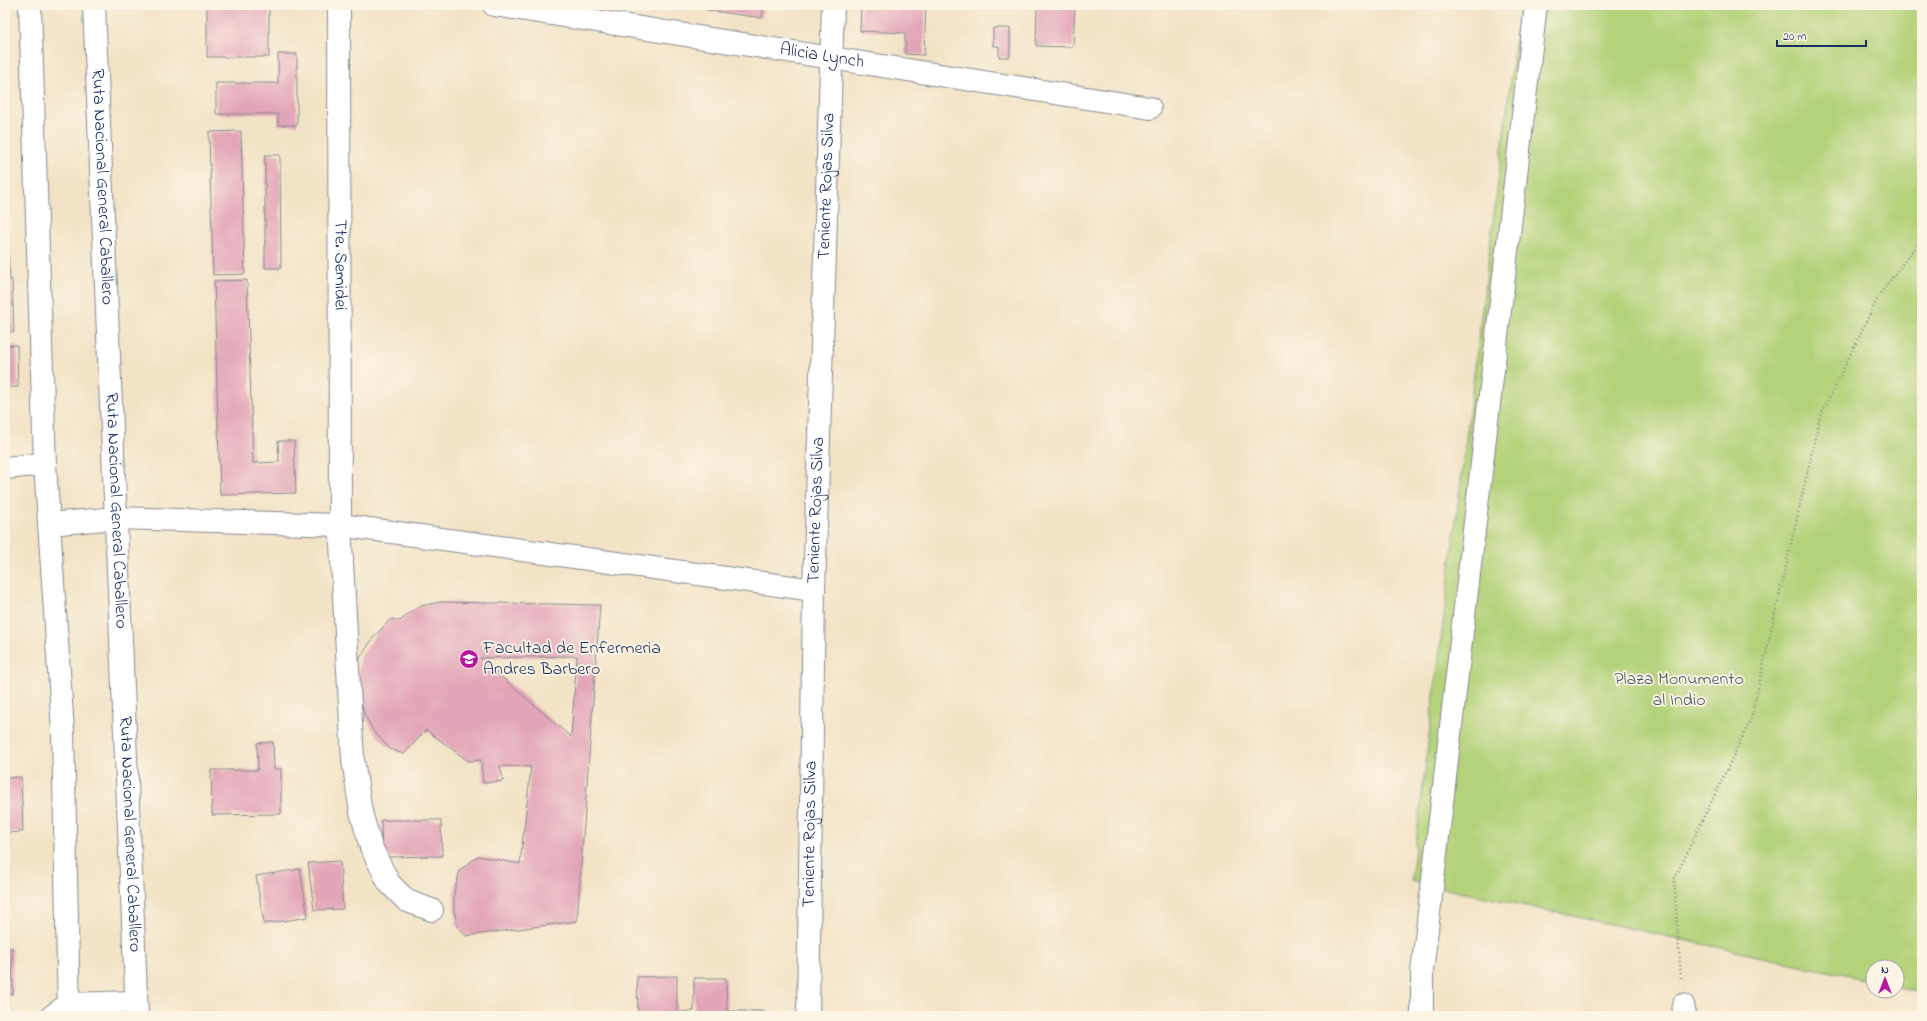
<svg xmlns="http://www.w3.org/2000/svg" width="1927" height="1021" font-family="'Indie Flower',sans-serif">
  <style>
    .green { fill: #b3d279; stroke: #67806c }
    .building { fill: #e3a6b8; fill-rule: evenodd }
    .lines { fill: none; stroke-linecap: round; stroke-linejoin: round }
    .minor-casing { stroke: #868992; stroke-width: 24 }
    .highway-casing { stroke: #868992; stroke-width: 24 }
    .path { stroke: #868992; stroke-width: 2.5; stroke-dasharray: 1 3; stroke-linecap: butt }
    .minor { stroke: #fff; stroke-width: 22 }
    .highway { stroke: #fff; stroke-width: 22 }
    .labels { text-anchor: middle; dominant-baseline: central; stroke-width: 3.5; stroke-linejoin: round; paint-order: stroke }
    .street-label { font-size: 18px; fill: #1b2f5e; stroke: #fcf5e5 }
    .poi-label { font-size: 18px; fill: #1b2f5e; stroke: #fcf5e5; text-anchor: start }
    .park-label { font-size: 18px; fill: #415865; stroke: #fcf5e5 }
  </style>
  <rect width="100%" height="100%" fill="#fcf5e5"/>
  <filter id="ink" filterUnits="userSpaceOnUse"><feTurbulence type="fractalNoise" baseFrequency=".025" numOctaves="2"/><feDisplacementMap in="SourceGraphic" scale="8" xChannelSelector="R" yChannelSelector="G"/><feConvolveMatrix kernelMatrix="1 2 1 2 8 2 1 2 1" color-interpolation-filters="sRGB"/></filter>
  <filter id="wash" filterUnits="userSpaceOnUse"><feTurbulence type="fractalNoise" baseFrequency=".012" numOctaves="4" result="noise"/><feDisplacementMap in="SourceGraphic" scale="16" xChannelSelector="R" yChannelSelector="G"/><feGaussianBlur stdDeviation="0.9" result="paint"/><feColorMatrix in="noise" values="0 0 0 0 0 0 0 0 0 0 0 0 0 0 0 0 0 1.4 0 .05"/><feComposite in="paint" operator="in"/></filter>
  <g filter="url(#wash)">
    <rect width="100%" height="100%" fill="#f2e3c6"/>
    <polygon class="green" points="1520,5 1922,5 1922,992 1897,987 1897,967 1873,967 1873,981 1411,881"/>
    <g id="blocks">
      <g class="building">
        <rect x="207" y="5" width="62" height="52"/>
        <polygon points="620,5 665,5 665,6 620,7"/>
        <polygon points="708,5 764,5 762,18 707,10"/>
        <polygon points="861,5 926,5 924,55 905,54 905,33 860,31"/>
        <polygon points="1037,5 1075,5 1073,47 1036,46"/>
        <polygon points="993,28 1010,28 1010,57 999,57 999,46 993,46"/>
        <polygon points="278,54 297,54 297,125 278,125 278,114 216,114 216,83 278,83"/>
        <polygon points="241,131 245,274 213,275 209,132"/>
        <polygon points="265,155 280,155 281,268 265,268"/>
        <polygon points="5,209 10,280 12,280 14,332 5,332"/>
        <polygon points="247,280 253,463 279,462 278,441 294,441 296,493 220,495 214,281"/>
        <polygon points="17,345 18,387 5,387 5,346"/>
        <path d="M440 602 600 605 577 921 466 936 457 926 454 909V892L460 870 478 856 520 864 531 767 500 766 503 781 483 783 481 760 468 761 426 730 404 754 390 749 374 732 365 716 357 686 360 658 374 637 391 619 400 621 409 613 421 606ZM577 656 571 737 480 658Z"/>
        <polygon points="273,742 274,769 281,769 281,814 212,815 211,770 258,770 257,743"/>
        <polygon points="21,777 23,832 5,833 5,778"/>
        <polygon points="381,820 441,820 442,856 382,857"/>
        <polygon points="340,861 343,909 314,910 308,863"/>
        <polygon points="300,869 308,917 264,924 256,876"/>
        <polygon points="5,948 12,948 13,994 5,994"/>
        <polygon points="677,976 677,1016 638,1016 637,977"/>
        <polygon points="694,978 726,978 727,1011 764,1011 764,1016 682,1016 682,1012 694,1011"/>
      </g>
    </g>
  </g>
  <g filter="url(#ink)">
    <use href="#blocks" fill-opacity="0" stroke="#868992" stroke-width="1"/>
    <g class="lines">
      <g class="minor-casing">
        <g id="minor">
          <polyline points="30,5 45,464 63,731 69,1016"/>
          <path id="s1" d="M339 5 340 525 353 760 361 812 371 847 389 883 407 901 432 910"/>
          <path id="s2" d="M494 5 1150 108"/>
          <polyline points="5,468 45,464"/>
          <polyline points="49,524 117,518 340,525 814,590"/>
          <polyline points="1683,1005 1685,1016"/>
          <polyline points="52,1016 68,1004 136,1002"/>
          <path id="s3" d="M808 1016 814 590 833 5"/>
          <polyline points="1422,1016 1422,972 1536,5"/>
        </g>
      </g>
      <g class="highway-casing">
        <g id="highway">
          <path id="s4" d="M94 5 137 1016"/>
        </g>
      </g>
      <polyline class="path" points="1681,978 1674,880 1751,719 1820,417 1879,295 1922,238"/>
      <use href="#minor" class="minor"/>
      <use href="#highway" class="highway"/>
    </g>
  </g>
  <defs>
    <g id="university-disc" transform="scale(1)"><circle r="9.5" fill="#b5179e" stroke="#fcf5e5"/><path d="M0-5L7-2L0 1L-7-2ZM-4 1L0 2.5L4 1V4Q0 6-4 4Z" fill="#fff"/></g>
  </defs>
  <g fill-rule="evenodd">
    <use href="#university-disc" x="469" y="659"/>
  </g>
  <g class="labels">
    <g class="street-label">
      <text stroke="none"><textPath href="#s2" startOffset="332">Alicia Lynch</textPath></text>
      <text stroke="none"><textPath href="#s4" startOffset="182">Ruta Nacional General Caballero</textPath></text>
      <text stroke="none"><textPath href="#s3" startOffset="830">Teniente Rojas Silva</textPath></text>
      <text stroke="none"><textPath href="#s1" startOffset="260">Tte. Semidei</textPath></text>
      <text stroke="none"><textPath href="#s4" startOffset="506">Ruta Nacional General Caballero</textPath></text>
      <text stroke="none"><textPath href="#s3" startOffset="506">Teniente Rojas Silva</textPath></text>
      <text stroke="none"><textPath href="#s4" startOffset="830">Ruta Nacional General Caballero</textPath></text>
      <text stroke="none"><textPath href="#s3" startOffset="182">Teniente Rojas Silva</textPath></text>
    </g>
    <g class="poi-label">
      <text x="483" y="649">Facultad de Enfermeria<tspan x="483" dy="21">Andres Barbero</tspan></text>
    </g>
    <g class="park-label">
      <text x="1679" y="680">Plaza Monumento<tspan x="1679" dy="21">al Indio</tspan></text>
    </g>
  </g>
  <rect width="1927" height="1021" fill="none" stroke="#fcf5e5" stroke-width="20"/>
  <g transform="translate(1885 979)"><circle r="19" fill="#fcf5e5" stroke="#a2a6af"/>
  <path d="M0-3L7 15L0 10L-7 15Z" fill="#b5179e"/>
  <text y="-6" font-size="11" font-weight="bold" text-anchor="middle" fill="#1b2f5e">N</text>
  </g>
  <path d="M1777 40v6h89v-6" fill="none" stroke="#1b2f5e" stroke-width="2"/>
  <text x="1783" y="40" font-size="12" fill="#1b2f5e" stroke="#fcf5e5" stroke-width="3" paint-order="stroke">20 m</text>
</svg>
